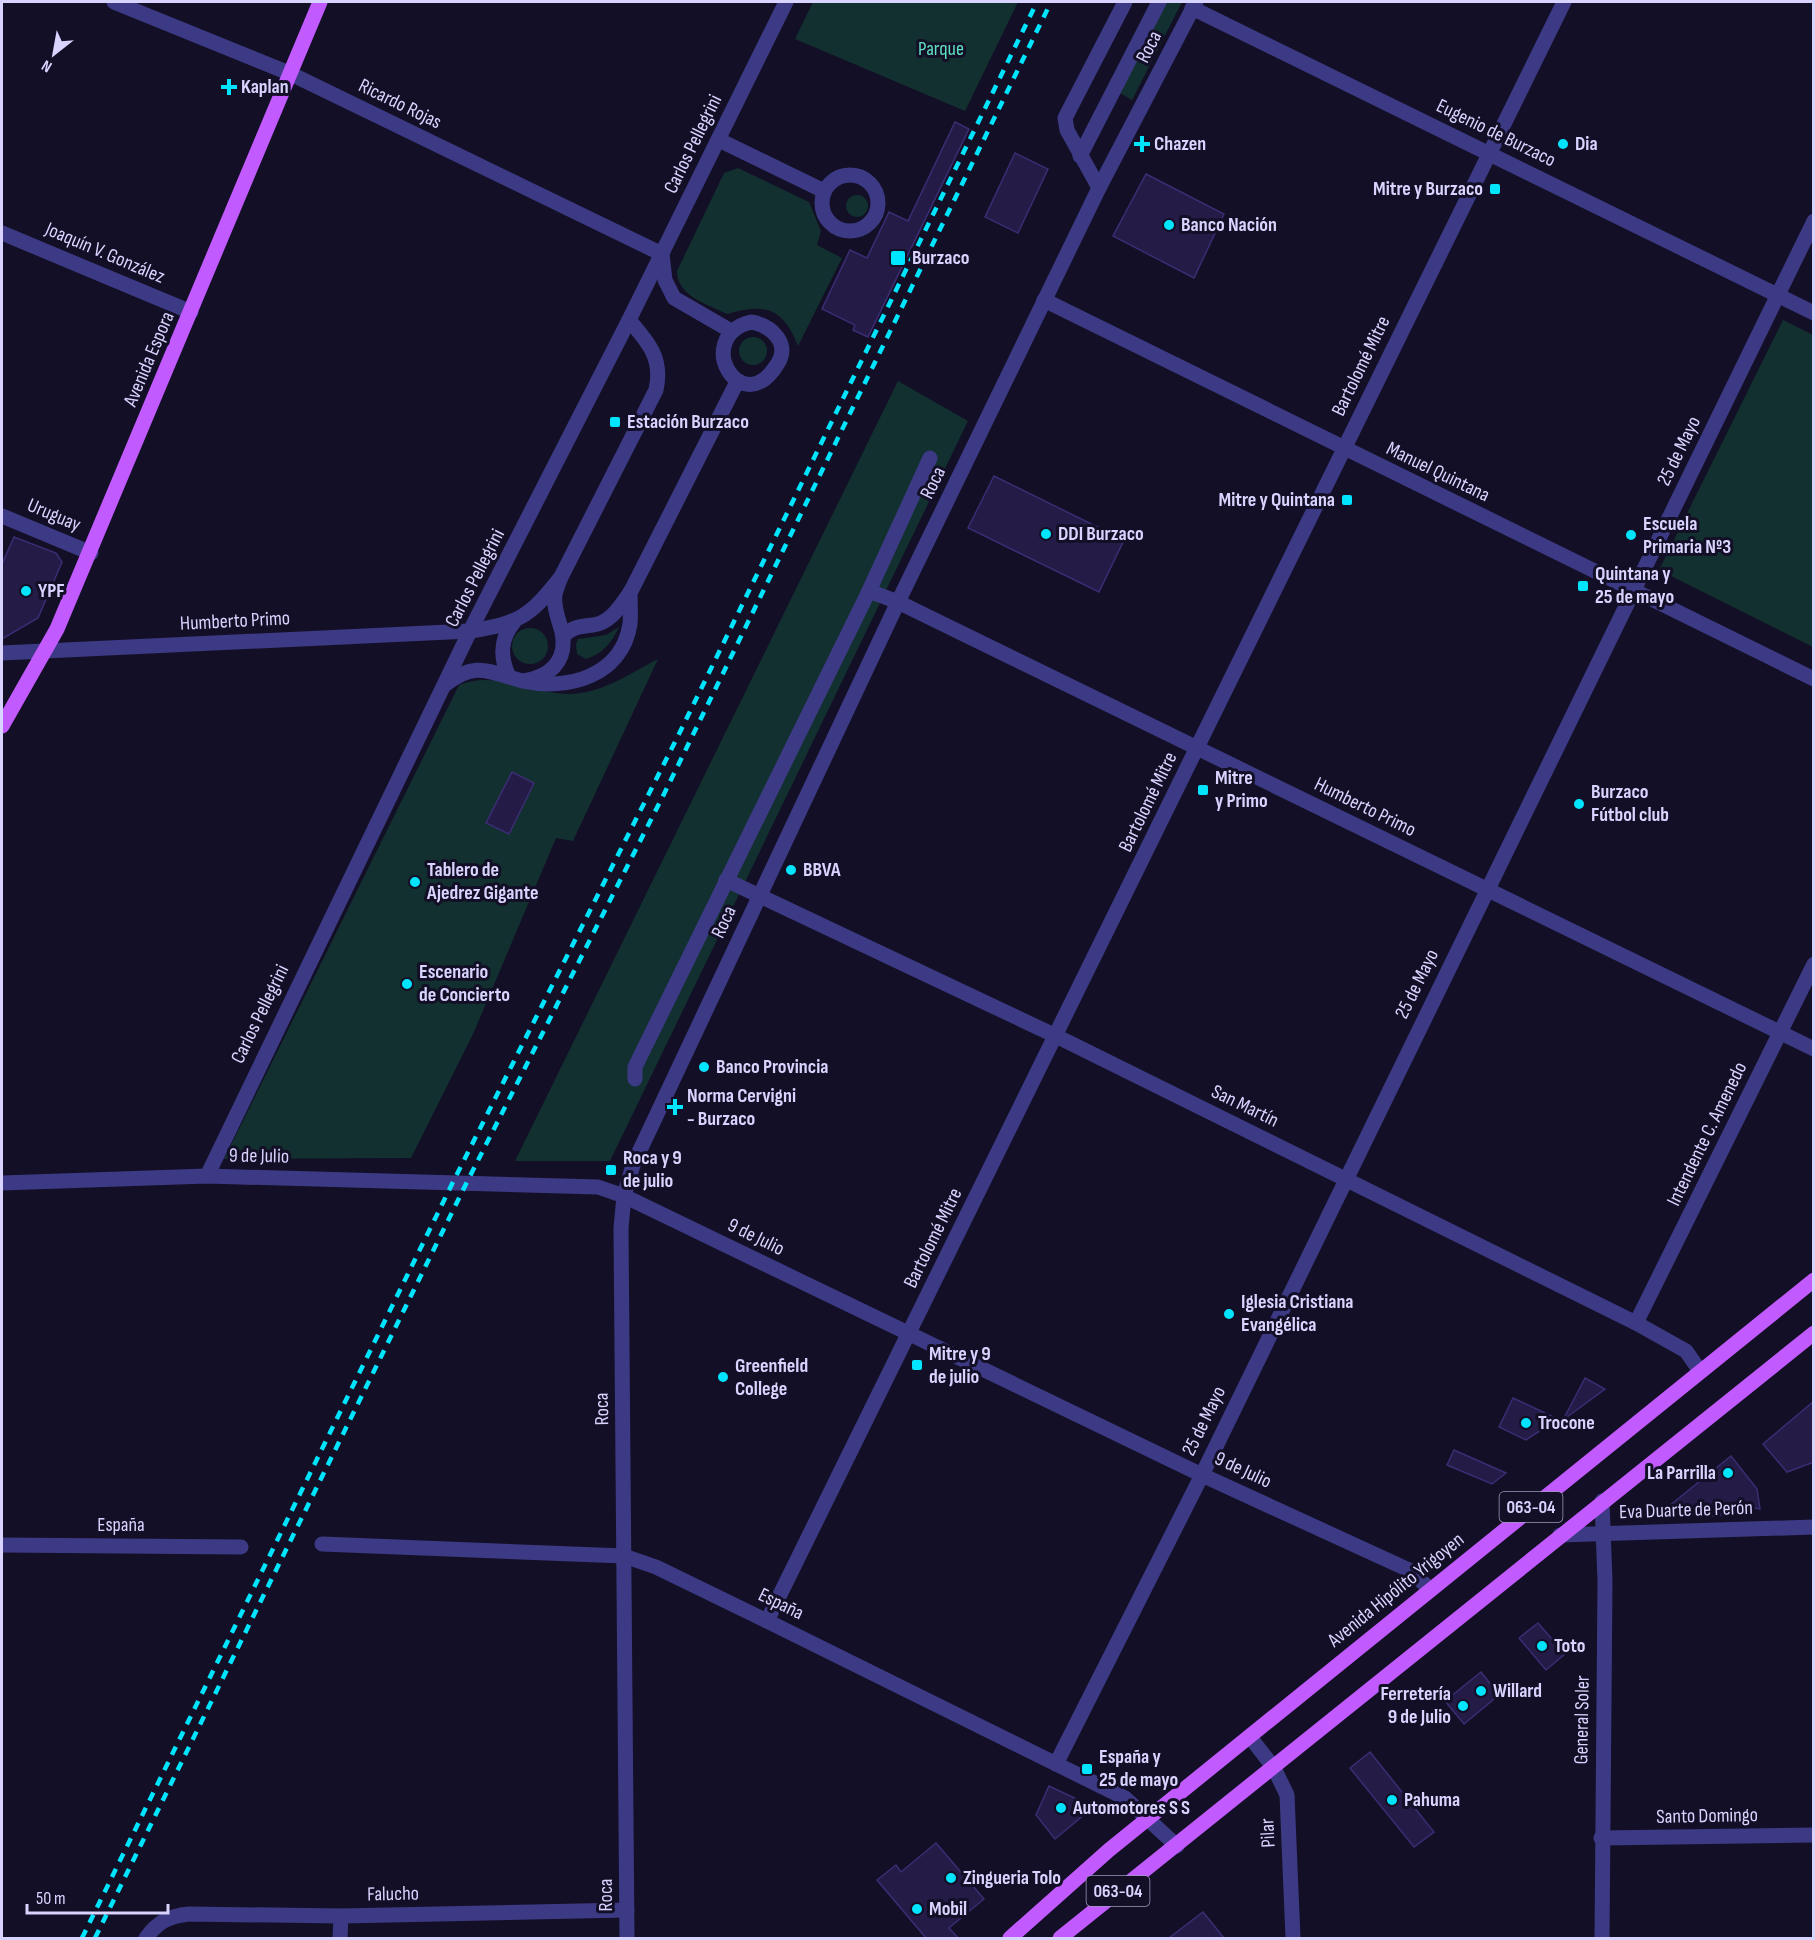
<svg xmlns="http://www.w3.org/2000/svg" width="1815" height="1940" font-family="'Sofia Sans Condensed',sans-serif">
  <style>
    .green { fill: #12302f }
    .building { fill: #241b47; stroke: #3b2d73; stroke-width: 1.5 }
    .lines { fill: none; stroke-linecap: round; stroke-linejoin: round }
    .minor { stroke: #3d3a85; stroke-width: 15 }
    .major { stroke: #c25bff; stroke-width: 15 }
    .rail { stroke: #00e5ff; stroke-width: 4.5; stroke-dasharray: 9 8; stroke-linecap: butt }
    .poi-dot { fill: #00e5ff; stroke: #130f26; stroke-width: 2 }
    .labels { text-anchor: middle; dominant-baseline: central; stroke-width: 6; stroke-linejoin: round; paint-order: stroke }
    .shield { fill: #130f26; stroke: #9e99be; stroke-width: 1.5 }
    .shield-label { font-size: 18px; font-weight: bold; fill: #d9d4ff }
    .street-label { font-size: 20px; fill: #d9d4ff; stroke: #130f26 }
    .park-label { font-size: 20px; fill: #5fe0c0; stroke: #130f26 }
    .poi-label { font-size: 20px; font-weight: bold; fill: #d9d4ff; stroke: #130f26; text-anchor: start }
  </style>
  <rect width="100%" height="100%" fill="#130f26"/>
  <g class="green">
    <polygon points="813,2 1018,2 965,111 795,39"/>
    <polygon points="1166,2 1182,2 1132,100 1120,93"/>
    <path d="M738 168 809 202 821 231 817 245 842 258 798 346C783 307 764 303 727 314 707 304 677 296 677 271L724 173Z"/>
    <circle cx="857" cy="206" r="11"/>
    <polygon points="1783,320 1813,335 1813,647 1659,570"/>
    <circle cx="753" cy="351" r="14"/>
    <polygon points="898,381 968,421 610,1161 515,1161"/>
    <path d="M619 627C612 642 603 654 586 659L577 654 576 644 578 639 606 635Z"/>
    <circle cx="530" cy="646" r="18"/>
    <path d="M658 659 573 841 556 838 474 1032 411 1158 224 1159 459 685C495 670 531 693 568 694 601 694 629 674 658 659Z"/>
  </g>
  <g class="building">
    <polygon points="955,122 969,129 868,337 853,330 855,325 822,309 850,250 867,258 889,212 908,221"/>
    <polygon points="1015,153 1048,169 1018,233 985,217"/>
    <polygon points="1146,174 1224,214 1194,278 1113,236"/>
    <polygon points="994,476 1124,540 1099,592 968,528"/>
    <polygon points="14,537 56,553 62,562 38,618 2,639 2,564"/>
    <polygon points="512,772 534,783 509,834 486,823"/>
    <polygon points="1585,1378 1605,1389 1563,1420"/>
    <polygon points="1513,1398 1558,1419 1526,1440 1499,1427"/>
    <polygon points="1814,1401 1814,1462 1787,1472 1763,1444"/>
    <polygon points="1454,1450 1506,1473 1492,1484 1447,1465"/>
    <polygon points="1731,1456 1757,1489 1760,1509 1749,1507 1748,1512 1711,1516 1669,1506"/>
    <polygon points="1538,1623 1565,1654 1546,1670 1519,1638"/>
    <polygon points="1481,1672 1499,1695 1464,1724 1445,1701"/>
    <polygon points="1370,1752 1434,1832 1414,1847 1350,1768"/>
    <polygon points="1049,1786 1081,1801 1085,1814 1055,1839 1036,1815"/>
    <polygon points="936,1843 984,1899 949,1928 958,1938 926,1938 877,1880 896,1865 901,1872"/>
    <polygon points="1203,1912 1224,1938 1169,1938"/>
  </g>
  <g class="lines">
    <g class="minor">
      <polyline points="114,2 289,73 662,254"/>
      <polyline points="1192,8 1814,313"/>
      <polyline points="719,140 824,191"/>
      <polyline points="1080,156 1159,2"/>
      <circle cx="850" cy="203" r="28"/>
      <polyline points="1099,188 1067,130 1065,118 1125,2"/>
      <polyline points="2,233 191,312"/>
      <polyline points="662,254 665,280 674,298 731,331"/>
      <polyline points="1044,300 1814,679"/>
      <path d="M751 322C769 325 791 342 778 363 742 424 691 337 751 322Z"/>
      <polyline points="2,516 91,553"/>
      <polyline points="869,591 898,602 1814,1049"/>
      <path d="M563 636C574 626 579 627 593 625 611 623 621 605 631 591L737 382"/>
      <path d="M2 653 470 631C521 623 530 616 561 577"/>
      <path d="M508 675C500 656 500 639 514 622"/>
      <path d="M523 681C549 677 568 662 562 632 559 620 553 607 555 595 556 589 559 582 561 577L656 390C663 359 649 343 629 320"/>
      <path d="M446 684C477 660 490 673 523 681 568 691 622 676 630 624 631 614 630 602 630 592"/>
      <polyline points="726,880 1056,1036 1636,1323 1686,1351 1700,1371"/>
      <polyline points="635,1079 635,1067 869,591 930,458"/>
      <polyline points="207,1176 470,631 629,320 786,2"/>
      <polyline points="2,1183 207,1176 598,1187 624,1196 1202,1475 1409,1570 1430,1589"/>
      <polyline points="1636,1323 1814,964"/>
      <polyline points="1560,1535 1814,1527"/>
      <polyline points="322,1544 624,1556 656,1567 767,1621 1125,1798 1177,1846"/>
      <polyline points="2,1545 241,1547"/>
      <polyline points="767,1621 1564,2"/>
      <polyline points="1250,1737 1274,1768 1287,1795 1293,1938"/>
      <polyline points="1056,1764 1202,1475 1814,221"/>
      <polyline points="1601,1838 1814,1835"/>
      <path d="M146 1938C158 1921 170 1916 189 1914L341 1916 627 1910"/>
      <polyline points="340,1938 341,1916"/>
      <polyline points="627,1938 621,1228 624,1196 633,1165 898,602 1099,188 1196,2"/>
      <polyline points="1602,1938 1605,1581 1602,1501"/>
    </g>
    <g class="major">
      <polyline points="2,726 57,629 320,2"/>
      <polyline points="1010,1938 1109,1850 1814,1280"/>
      <polyline points="1060,1938 1814,1333"/>
    </g>
    <g class="rail">
      <polyline points="82,1938 453,1182 678,736 1037,2"/>
      <polyline points="95,1938 467,1182 665,792 1051,2"/>
    </g>
  </g>
  <g class="poi-dot">
    <path d="M226 78h6v6h6v6h-6v6h-6v-6h-6v-6h6z"/>
    <path d="M1139 135h6v6h6v6h-6v6h-6v-6h-6v-6h6z"/>
    <circle cx="1563" cy="144" r="6"/>
    <rect x="1489" y="183" width="12" height="12" rx="3"/>
    <circle cx="1169" cy="225" r="6"/>
    <rect x="890" y="250" width="16" height="16" rx="3"/>
    <rect x="609" y="416" width="12" height="12" rx="3"/>
    <rect x="1341" y="494" width="12" height="12" rx="3"/>
    <circle cx="1046" cy="534" r="6"/>
    <circle cx="1631" cy="535" r="6"/>
    <rect x="1577" y="580" width="12" height="12" rx="3"/>
    <circle cx="26" cy="591" r="6"/>
    <rect x="1197" y="784" width="12" height="12" rx="3"/>
    <circle cx="1579" cy="804" r="6"/>
    <circle cx="791" cy="870" r="6"/>
    <circle cx="415" cy="882" r="6"/>
    <circle cx="407" cy="984" r="6"/>
    <circle cx="704" cy="1067" r="6"/>
    <path d="M672 1098h6v6h6v6h-6v6h-6v-6h-6v-6h6z"/>
    <rect x="605" y="1164" width="12" height="12" rx="3"/>
    <circle cx="1229" cy="1314" r="6"/>
    <rect x="911" y="1359" width="12" height="12" rx="3"/>
    <circle cx="723" cy="1377" r="6"/>
    <circle cx="1526" cy="1423" r="6"/>
    <circle cx="1728" cy="1473" r="6"/>
    <circle cx="1542" cy="1646" r="6"/>
    <circle cx="1481" cy="1691" r="6"/>
    <circle cx="1463" cy="1706" r="6"/>
    <rect x="1081" y="1763" width="12" height="12" rx="3"/>
    <circle cx="1392" cy="1800" r="6"/>
    <circle cx="1061" cy="1808" r="6"/>
    <circle cx="951" cy="1878" r="6"/>
    <circle cx="917" cy="1909" r="6"/>
  </g>
  <g class="labels">
    <g class="shield">
      <rect x="1499.5" y="1492" width="63" height="30" rx="4.5"/>
      <rect x="1086.5" y="1876" width="63" height="30" rx="4.5"/>
    </g>
    <g class="shield-label">
      <text x="1531" y="1507">063-04</text>
      <text x="1118" y="1891">063-04</text>
    </g>
    <g class="street-label">
      <text transform="translate(1149 47) rotate(-63)">Roca</text>
      <text transform="translate(400 104) rotate(26)">Ricardo Rojas</text>
      <text transform="translate(1496 133) rotate(26)">Eugenio de Burzaco</text>
      <text transform="translate(693 144) rotate(-64)">Carlos Pellegrini</text>
      <text transform="translate(105 253) rotate(23)">Joaquín V. González</text>
      <text transform="translate(149 359) rotate(-67)">Avenida Espora</text>
      <text transform="translate(1361 366) rotate(-64)">Bartolomé Mitre</text>
      <text transform="translate(1679 451) rotate(-64)">25 de Mayo</text>
      <text transform="translate(1438 472) rotate(26)">Manuel Quintana</text>
      <text transform="translate(933 483) rotate(-64)">Roca</text>
      <text transform="translate(54 515) rotate(23)">Uruguay</text>
      <text transform="translate(475 578) rotate(-63)">Carlos Pellegrini</text>
      <text transform="translate(235 621) rotate(-3)">Humberto Primo</text>
      <text transform="translate(1148 802) rotate(-64)">Bartolomé Mitre</text>
      <text transform="translate(1365 807) rotate(26)">Humberto Primo</text>
      <text transform="translate(724 922) rotate(-65)">Roca</text>
      <text transform="translate(1417 984) rotate(-64)">25 de Mayo</text>
      <text transform="translate(260 1014) rotate(-64)">Carlos Pellegrini</text>
      <text transform="translate(1245 1106) rotate(26)">San Martín</text>
      <text transform="translate(1707 1134) rotate(-64)">Intendente C. Amenedo</text>
      <text transform="translate(259 1156) rotate(1)">9 de Julio</text>
      <text transform="translate(756 1237) rotate(26)">9 de Julio</text>
      <text transform="translate(933 1238) rotate(-64)">Bartolomé Mitre</text>
      <text transform="translate(602 1409) rotate(-91)">Roca</text>
      <text transform="translate(1204 1421) rotate(-64)">25 de Mayo</text>
      <text transform="translate(1243 1470) rotate(25)">9 de Julio</text>
      <text transform="translate(1686 1510) rotate(-2)">Eva Duarte de Perón</text>
      <text x="121" y="1525">España</text>
      <text transform="translate(1396 1590) rotate(-39)">Avenida Hipólito Yrigoyen</text>
      <text transform="translate(781 1604) rotate(26)">España</text>
      <text transform="translate(1582 1720) rotate(-89)">General Soler</text>
      <text transform="translate(1707 1816) rotate(-1)">Santo Domingo</text>
      <text transform="translate(1268 1833) rotate(-93)">Pilar</text>
      <text transform="translate(393 1894) rotate(-1)">Falucho</text>
      <text transform="translate(606 1895) rotate(-90)">Roca</text>
    </g>
    <g class="park-label">
      <text x="941" y="49">Parque</text>
    </g>
    <g class="poi-label">
      <text x="241" y="87">Kaplan</text>
      <text x="1154" y="144">Chazen</text>
      <text x="1575" y="144">Dia</text>
      <text x="1483" y="189" text-anchor="end">Mitre y Burzaco</text>
      <text x="1181" y="225">Banco Nación</text>
      <text x="912" y="258">Burzaco</text>
      <text x="627" y="422">Estación Burzaco</text>
      <text x="1335" y="500" text-anchor="end">Mitre y Quintana</text>
      <text x="1643" y="524">Escuela<tspan x="1643" dy="23">Primaria Nº3</tspan></text>
      <text x="1058" y="534">DDI Burzaco</text>
      <text x="1595" y="574">Quintana y<tspan x="1595" dy="23">25 de mayo</tspan></text>
      <text x="38" y="591">YPF</text>
      <text x="1215" y="778">Mitre<tspan x="1215" dy="23">y Primo</tspan></text>
      <text x="1591" y="792">Burzaco<tspan x="1591" dy="23">Fútbol club</tspan></text>
      <text x="427" y="870">Tablero de<tspan x="427" dy="23">Ajedrez Gigante</tspan></text>
      <text x="803" y="870">BBVA</text>
      <text x="419" y="972">Escenario<tspan x="419" dy="23">de Concierto</tspan></text>
      <text x="716" y="1067">Banco Provincia</text>
      <text x="687" y="1096">Norma Cervigni<tspan x="687" dy="23">- Burzaco</tspan></text>
      <text x="623" y="1158">Roca y 9<tspan x="623" dy="23">de julio</tspan></text>
      <text x="1241" y="1302">Iglesia Cristiana<tspan x="1241" dy="23">Evangélica</tspan></text>
      <text x="929" y="1354">Mitre y 9<tspan x="929" dy="23">de julio</tspan></text>
      <text x="735" y="1366">Greenfield<tspan x="735" dy="23">College</tspan></text>
      <text x="1538" y="1423">Trocone</text>
      <text x="1716" y="1473" text-anchor="end">La Parrilla</text>
      <text x="1554" y="1646">Toto</text>
      <text x="1493" y="1691">Willard</text>
      <text x="1451" y="1694" text-anchor="end">Ferretería<tspan x="1451" dy="23">9 de Julio</tspan></text>
      <text x="1099" y="1757">España y<tspan x="1099" dy="23">25 de mayo</tspan></text>
      <text x="1404" y="1800">Pahuma</text>
      <text x="1073" y="1808">Automotores S S</text>
      <text x="963" y="1878">Zingueria Tolo</text>
      <text x="929" y="1909">Mobil</text>
    </g>
  </g>
  <rect width="1815" height="1940" fill="none" stroke="#d9d4ff" stroke-width="6"/>
  <g transform="translate(54 54) rotate(211)" stroke="#130f26" stroke-width="4.5" paint-order="stroke">
  <path d="M0-4.5L10 22L0 15L-10 22Z" fill="#d9d4ff"/>
  <text y="-9" font-size="16" font-weight="bold" text-anchor="middle" fill="#d9d4ff">N</text>
  </g>
  <path d="M27 1904v9h141v-9" fill="none" stroke="#d9d4ff" stroke-width="3"/>
  <text x="36" y="1904" font-size="18" fill="#d9d4ff" stroke="#130f26" stroke-width="4.5" paint-order="stroke">50 m</text>
</svg>
